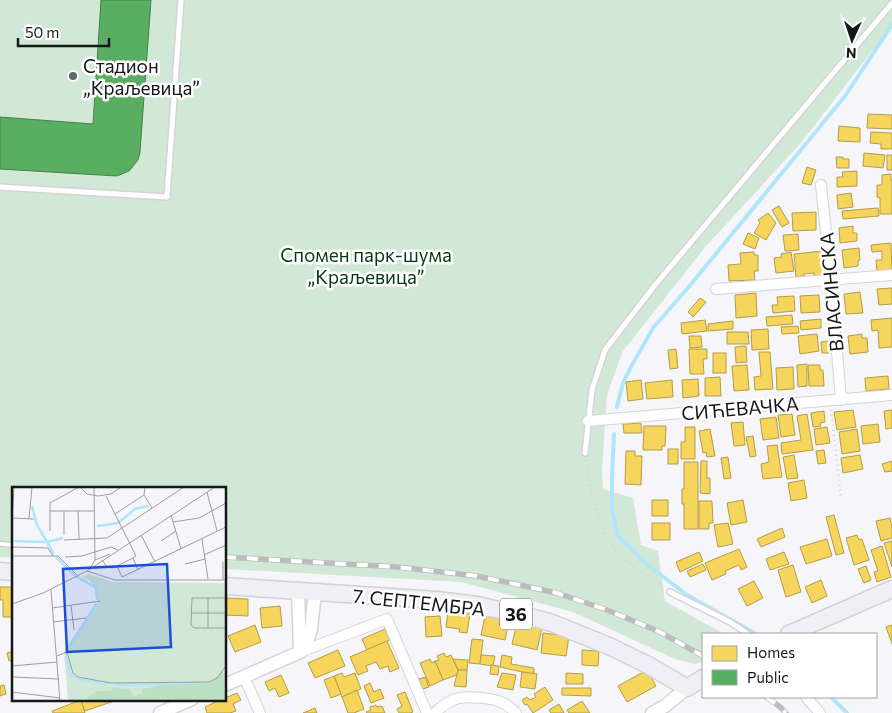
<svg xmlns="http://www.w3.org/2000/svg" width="892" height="713" font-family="Commissioner,sans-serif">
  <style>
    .green { fill: #d1e8d6 }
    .homes { fill: #f6d55c; stroke: #b39c48 }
    .public { fill: #5aae61; stroke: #46814b }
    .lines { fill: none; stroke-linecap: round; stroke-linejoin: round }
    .stream { stroke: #b1e5f9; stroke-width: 4 }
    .service-casing { stroke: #d4d4d7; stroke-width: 8 }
    .minor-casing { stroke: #d4d4d7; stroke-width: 12 }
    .tertiary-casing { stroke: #d4d4d7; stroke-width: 15 }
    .primary-casing { stroke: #d2d2d4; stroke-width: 19 }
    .path { stroke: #d3d3d5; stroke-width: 2.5; stroke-dasharray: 1 4; stroke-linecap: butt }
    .service { stroke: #fefefe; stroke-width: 5 }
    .minor { stroke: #fefefe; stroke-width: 10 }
    .tertiary { stroke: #fefefe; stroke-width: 12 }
    .primary { stroke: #f0eff5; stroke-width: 16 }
    .rail-casing { stroke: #bcbcbd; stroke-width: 5.5 }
    .rail { stroke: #fff; stroke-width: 4; stroke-dasharray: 11; stroke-linecap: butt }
    .poi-dot { fill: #646568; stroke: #fff; stroke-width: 2 }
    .labels { text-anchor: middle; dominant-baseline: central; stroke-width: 5; stroke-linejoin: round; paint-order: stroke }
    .shield { fill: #fff; stroke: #5c5d5e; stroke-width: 1 }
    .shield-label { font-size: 18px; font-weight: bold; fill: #161719 }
    .poi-label { font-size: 19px; fill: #161719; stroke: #fff; text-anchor: start }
    .park-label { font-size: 19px; fill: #063815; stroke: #fff }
    .street-label { font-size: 19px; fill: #161719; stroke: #fff }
    .inset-river { fill: none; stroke: #b1e5f9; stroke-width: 2.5 }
    .inset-road { fill: none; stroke: #9c9da0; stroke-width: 1 }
    .view { fill: #1d4ed8; fill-opacity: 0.15; stroke: #1d4ed8; stroke-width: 2.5 }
    .inset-edge { fill: none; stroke: #161719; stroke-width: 2.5 }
  </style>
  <rect width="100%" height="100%" fill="#f6f6fa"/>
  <polygon class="green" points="0,0 892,0 892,25 801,143 707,245 623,351 607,395 602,468 603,489 633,498 641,545 658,551 665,601 724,634 703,634 703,661 696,664 677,660 573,612 461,582 225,569 225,488 14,488 14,558 0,557"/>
  <g class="homes">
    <polygon points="868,114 892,115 892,129 867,128"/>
    <polygon points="839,126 860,128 860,142 838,141"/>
    <polygon points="871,132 892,133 892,149 881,149 881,144 870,143"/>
    <polygon points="864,153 885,155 883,168 863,166"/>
    <rect x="887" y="155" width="5" height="15"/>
    <polygon points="836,157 843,157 843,159 849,159 849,168 837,168"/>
    <polygon points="807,167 816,170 811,185 802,183"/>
    <polygon points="857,171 857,186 837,187 837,177 843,177 842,172"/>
    <polygon points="891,174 891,180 892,180 892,214 880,214 880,198 877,197 877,185 882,185 882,175"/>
    <polygon points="851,193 853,207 838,209 837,195"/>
    <polygon points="779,206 789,223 782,227 772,210"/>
    <polygon points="878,208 879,216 843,219 842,211"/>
    <polygon points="816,212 816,230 793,231 792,213"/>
    <polygon points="768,213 776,223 766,240 754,233 760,223 758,220"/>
    <polygon points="853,226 853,233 857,233 857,241 840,243 839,228"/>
    <polygon points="748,233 759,238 755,249 743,244"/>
    <polygon points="798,234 799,250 785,251 783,235"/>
    <polygon points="891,243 892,270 877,272 876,260 882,260 882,251 872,252 871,245"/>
    <polygon points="859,248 860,260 858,261 858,266 844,268 842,250"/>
    <polygon points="823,251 825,275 814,276 814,273 804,274 804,276 796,277 794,254"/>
    <polygon points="754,252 754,255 758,255 758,271 754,271 755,280 729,281 728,265 741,264 740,253"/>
    <polygon points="791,252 794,271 776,273 774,258 782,257 781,254"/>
    <polygon points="892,288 892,304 879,305 877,289"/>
    <polygon points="860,292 863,313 846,314 844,294"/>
    <polygon points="756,293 757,316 736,318 735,295"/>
    <polygon points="819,295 820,312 801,313 800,296"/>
    <polygon points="794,296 795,311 773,313 772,305 778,305 777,297"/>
    <polygon points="700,298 706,302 693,317 688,312"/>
    <polygon points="792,315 793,324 767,326 766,317"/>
    <polygon points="892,318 892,347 879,348 878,330 872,331 871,320"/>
    <polygon points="821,319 821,328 801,330 800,321"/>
    <polygon points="705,320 707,331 682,334 681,323"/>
    <polygon points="733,321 733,329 708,331 708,324"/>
    <polygon points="798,326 799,333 782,334 781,327"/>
    <polygon points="768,329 769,349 752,350 751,330"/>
    <polygon points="727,332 748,332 749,344 727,344"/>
    <polygon points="817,334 819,351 800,354 798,336"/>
    <polygon points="862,334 862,338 867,338 868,352 850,354 848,336"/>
    <polygon points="689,336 701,336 702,347 690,348"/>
    <polygon points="828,341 829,353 822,353 821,342"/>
    <polygon points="746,346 747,362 736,363 735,347"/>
    <polygon points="676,349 678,368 670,369 668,350"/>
    <polygon points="689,349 707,349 707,359 703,359 704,374 690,374"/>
    <polygon points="759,352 770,352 773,389 755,390 754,377 761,376"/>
    <rect x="713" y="353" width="13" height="20"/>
    <polygon points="807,364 807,386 798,387 797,365"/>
    <polygon points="747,365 749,390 734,391 732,366"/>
    <polygon points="808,365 820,365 820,370 823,370 824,386 809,386"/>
    <polygon points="793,367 794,389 777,390 776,368"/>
    <polygon points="888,376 889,389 866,391 865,378"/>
    <polygon points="720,377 721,396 705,396 705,378"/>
    <polygon points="698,379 699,396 683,398 682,380"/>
    <polygon points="641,380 643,399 628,401 626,382"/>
    <polygon points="672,380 673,397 647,399 645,383"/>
    <polygon points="853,410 856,427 837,430 834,412"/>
    <polygon points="892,410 892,428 886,429 884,411"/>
    <polygon points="824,411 825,422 820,423 821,426 813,427 811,413"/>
    <polygon points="792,414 795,435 781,437 778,415"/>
    <polygon points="807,414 813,450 782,454 781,443 801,440 797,416"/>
    <polygon points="776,417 779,438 763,440 760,419"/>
    <polygon points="743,422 745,445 734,446 731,423"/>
    <polygon points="641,423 642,433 624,433 623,424"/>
    <polygon points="878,424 880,442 863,444 861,426"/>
    <polygon points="644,426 666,426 665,446 662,446 662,450 643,450"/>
    <polygon points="685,427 695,427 695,459 681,459 681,442 685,442"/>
    <polygon points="827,427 830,443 816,445 814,429"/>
    <polygon points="710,429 715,456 707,457 706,452 703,453 699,431"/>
    <polygon points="857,429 860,451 842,454 839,432"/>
    <polygon points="753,436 756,456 750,457 746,437"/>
    <polygon points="777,445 782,477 763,479 761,464 769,462 767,446"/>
    <rect x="668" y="449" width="10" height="15"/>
    <polygon points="824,450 826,463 818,464 816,451"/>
    <polygon points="626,451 635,451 635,456 642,456 641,485 625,484"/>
    <polygon points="794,455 798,478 787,479 783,457"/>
    <polygon points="860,455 863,469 843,473 841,458"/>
    <polygon points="728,457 731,478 724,479 721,458"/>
    <polygon points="701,461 707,461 707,478 710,478 710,494 700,493"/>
    <polygon points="892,461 892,471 885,472 882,464"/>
    <polygon points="684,462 698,462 698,529 684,529 684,504 682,504 682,489 684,489"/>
    <polygon points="804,480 807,498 791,501 788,483"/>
    <rect x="652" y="500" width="16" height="16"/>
    <polygon points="743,500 747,522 731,525 727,503"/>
    <polygon points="699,501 712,501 713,523 709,523 709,529 699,529"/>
    <polygon points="834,515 844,553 836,555 826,517"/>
    <polygon points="890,518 892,527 892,538 881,541 876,521"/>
    <rect x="652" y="523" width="18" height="17"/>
    <polygon points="728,523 733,544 718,547 714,525"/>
    <polygon points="782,528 785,537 761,547 757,539"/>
    <polygon points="857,535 859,540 862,539 869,560 854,565 846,538"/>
    <polygon points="827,539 832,556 806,564 800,547"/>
    <polygon points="892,541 892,567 884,543"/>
    <polygon points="882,546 891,577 877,582 874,572 878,571 871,550"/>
    <polygon points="739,549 747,567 741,570 739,565 725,571 726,574 712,580 705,563"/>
    <polygon points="699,552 703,561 680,572 676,562"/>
    <polygon points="784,552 789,564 770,570 766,559"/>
    <polygon points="703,564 706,570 690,577 687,571"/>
    <polygon points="793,565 801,592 786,597 778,570"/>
    <polygon points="866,566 871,580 864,583 858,569"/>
    <polygon points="821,580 827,596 812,603 805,587"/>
    <polygon points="754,581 763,598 747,606 738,589"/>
    <polygon points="0,587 12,587 12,617 3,617 3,600 0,600"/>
    <rect x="12" y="587" width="2" height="35"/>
    <polygon points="225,598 248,599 248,616 225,615"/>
    <polygon points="280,606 282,626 262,628 260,608"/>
    <polygon points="448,611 470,614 467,633 459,632 460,629 446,627"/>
    <polygon points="440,616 442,636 426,637 425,617"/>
    <polygon points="485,616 509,621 505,640 481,635"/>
    <polygon points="517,623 542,628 537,650 512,644"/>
    <polygon points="255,625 261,642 235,652 228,636"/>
    <polygon points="892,625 892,644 886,627"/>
    <polygon points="385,629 390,640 367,650 362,639"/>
    <polygon points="543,633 569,636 566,656 541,653"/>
    <polygon points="472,639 483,640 480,664 469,663"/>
    <polygon points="387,641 399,668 390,672 388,666 380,669 376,662 366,666 368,671 358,675 350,657"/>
    <polygon points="338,650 345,666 315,678 308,663"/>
    <polygon points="582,650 599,651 598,666 582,665"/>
    <polygon points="14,651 14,659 9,661 7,653"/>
    <polygon points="444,653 446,657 451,655 458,670 457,675 443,680 435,661 439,660 437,656"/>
    <polygon points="481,655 495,656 493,666 480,664"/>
    <polygon points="502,655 512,657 511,664 534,668 534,674 522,672 500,667"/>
    <polygon points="430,659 432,663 435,661 443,680 430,686 420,663"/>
    <polygon points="453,659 468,660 467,670 458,670"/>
    <polygon points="491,665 499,666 498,675 490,674"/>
    <polygon points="458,670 467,670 466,687 454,686"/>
    <polygon points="647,670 656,686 627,702 618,686"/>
    <polygon points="522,672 537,674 535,689 520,687"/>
    <polygon points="342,673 344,677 355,673 361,689 342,697 334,676"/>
    <polygon points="502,673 516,675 513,690 497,687"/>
    <polygon points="566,673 583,674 583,684 566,684"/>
    <polygon points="281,675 289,693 279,697 275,688 269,691 265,682"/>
    <polygon points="334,676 341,694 331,698 324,680"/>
    <polygon points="425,677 429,687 423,689 419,679"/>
    <polygon points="370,683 374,692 380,689 384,698 371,703 364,686"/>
    <polygon points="4,685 6,694 0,696 0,686"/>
    <polygon points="545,687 553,700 533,713 527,704 525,705 522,700 527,697 530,700 536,697 534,694"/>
    <polygon points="562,688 591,688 591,696 562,695"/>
    <polygon points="357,690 364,709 354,713 348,713 342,697"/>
    <polygon points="405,692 413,712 410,713 399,713 397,709 402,706 397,695"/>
    <polygon points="237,693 241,700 233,704 236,711 230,713 207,713 205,707 222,699 225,699 225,698"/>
    <polygon points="80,699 117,699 117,700 85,711"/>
    <polygon points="81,700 85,713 53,713 52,711"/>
    <polygon points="582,701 590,713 569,713 567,710"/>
    <polygon points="559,704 564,713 551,713 549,710"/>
    <polygon points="376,705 377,707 382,706 385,713 367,713 366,712 371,710 370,707"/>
    <polygon points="315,708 317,713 303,713"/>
  </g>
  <polygon class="public" points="101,0 151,0 140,152 138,160 129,171 117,176 0,169 0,117 93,124"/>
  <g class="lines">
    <g class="stream">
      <polyline points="617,407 623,383 632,365 653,328 692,283 845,96 892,25"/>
      <polyline points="614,434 612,478 612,510 618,536 644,562 687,595 756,634"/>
      <polyline points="831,697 847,713"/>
    </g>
    <g class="service-casing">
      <g id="service">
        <polyline points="0,187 167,197 181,0"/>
        <polyline points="585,453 592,390 605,350 655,285 892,3"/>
        <polyline points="670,592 730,622 748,634"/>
      </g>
    </g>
    <g class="minor-casing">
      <g id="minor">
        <polyline points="821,185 831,280 841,400"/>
        <polyline points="716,289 892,275"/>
        <polyline points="588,421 892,395"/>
        <polyline points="300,652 387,619 427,713"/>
        <polyline points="244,677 260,713"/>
        <polyline points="806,697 820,713"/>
        <path d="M435 713C442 706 450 700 459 698 470 696 493 698 503 703 508 705 512 709 516 713"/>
      </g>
    </g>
    <g class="tertiary-casing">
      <g id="tertiary">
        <polyline points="298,591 300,652"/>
        <polyline points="225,685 300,652 308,639 311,629 315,592"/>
        <polyline points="160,713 192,699"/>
        <polyline points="652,713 665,706 687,688"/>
      </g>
    </g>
    <g class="primary-casing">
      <g id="primary">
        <polyline points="0,571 14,572"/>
        <polyline points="225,586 437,600 477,605 534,618 552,623 609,646 648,665 687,688 703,678"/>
        <polyline points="789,634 892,589"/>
      </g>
    </g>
    <g class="path">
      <polyline points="831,410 841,499"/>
      <polyline points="586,460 593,501 604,534 622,558 663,587"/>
    </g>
    <use href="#service" class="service"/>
    <use href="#minor" class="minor"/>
    <use href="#tertiary" class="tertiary"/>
    <use href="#primary" class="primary"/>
    <g class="rail-casing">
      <g id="rail">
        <polyline points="0,544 14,545"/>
        <polyline points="225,557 397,567 477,576 557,593 607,610 658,631 703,656"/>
        <polyline points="766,697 779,706 786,713"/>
      </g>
    </g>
    <use href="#rail" class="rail"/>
  </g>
  <circle class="poi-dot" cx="73" cy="76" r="5"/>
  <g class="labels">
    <rect class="shield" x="500" y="598.5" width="32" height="31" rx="4"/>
    <g class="shield-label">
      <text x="516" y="614">36</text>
    </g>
    <g class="poi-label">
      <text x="83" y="65">Стадион<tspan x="83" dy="22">„Краљевица”</tspan></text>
    </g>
    <g class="park-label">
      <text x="366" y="254">Спомен парк-шума<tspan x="366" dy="22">„Краљевица”</tspan></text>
    </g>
    <g class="street-label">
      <text transform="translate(831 292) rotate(-95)">ВЛАСИНСКА</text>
      <text transform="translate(740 408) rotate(-5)">СИЋЕВАЧКА</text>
      <text transform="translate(419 602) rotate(6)">7. СЕПТЕМБРА</text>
    </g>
  </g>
  <g transform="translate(12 487)">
    <rect width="214" height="214" fill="#f6f6fa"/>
    <path d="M76 87 102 95 214 96V214L56 213 52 165 86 118V107L78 94 70 90Z" fill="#d1e8d6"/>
    <path d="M211 184 214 214H72L84 204H99L101 201 118 202 121 210 130 206V202L150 198 198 196Z" fill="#bce0c4"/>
    <path class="inset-river" d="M20 19 25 38 42 67M85 39 106 36 123 22 136 19M2 54 33 55M35 55 51 51M44 70 62 88 84 101 85 113M54 164 85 116M54 167 59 190 94 197M104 198 181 196"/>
    <path class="inset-road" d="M68 0 75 7 86 9 99 7 109 0M133 0 132 8 140 21M195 5 205 44M94 9 124 69 121 71M38 24H82M52 24V48M66 24 67 52M103 27 132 8M159 28 169 62M0 31 22 32M17 32 20 0M0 34 2 0M161 35 187 31 214 16M38 44V16L67 0M129 48 143 75M190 52 196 92M52 53 95 51 172 0M149 54 164 44M0 60 36 61 41 69M192 68 214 58M0 69H46L65 88M53 70 70 69 99 60 106 63M83 73 98 67M90 73 95 80 101 81 121 71 126 83M173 77 193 72M105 79 110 90 214 40M79 80 83 73 82 0M75 84 203 0M211 93V75M39 103 48 214M214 111H180L179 138 182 141H214M0 117 31 106 75 84 103 93H214M59 118 62 143M40 121 88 114M179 126H214M41 135 74 131M196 141V111M45 169 55 165 61 186 66 190 99 196 197 195 205 191 214 179M0 179 45 175M0 190 47 192M0 205 48 211"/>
    <path class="view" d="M155 77 159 160 55 165 51 82Z"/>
    <rect width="214" height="214" class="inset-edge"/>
  </g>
  <rect x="702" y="633" width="175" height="65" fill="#ffffff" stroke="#a2a2a3"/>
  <rect x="712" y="646" width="25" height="15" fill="#f6d55c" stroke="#a2a2a3"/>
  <text x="747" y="658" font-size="15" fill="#161719">Homes</text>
  <rect x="712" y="670" width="25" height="15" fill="#5aae61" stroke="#a2a2a3"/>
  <text x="747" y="683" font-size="15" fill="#161719">Public</text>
  <g transform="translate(852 40) rotate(183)" stroke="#ffffff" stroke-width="4" paint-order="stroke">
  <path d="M0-4L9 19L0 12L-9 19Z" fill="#161719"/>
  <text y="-8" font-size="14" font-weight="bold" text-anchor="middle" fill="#161719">N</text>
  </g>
  <path d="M18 38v8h91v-8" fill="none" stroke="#161719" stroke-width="2.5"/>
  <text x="25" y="38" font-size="15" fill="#161719" stroke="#ffffff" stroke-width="4" paint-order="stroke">50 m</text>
</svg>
